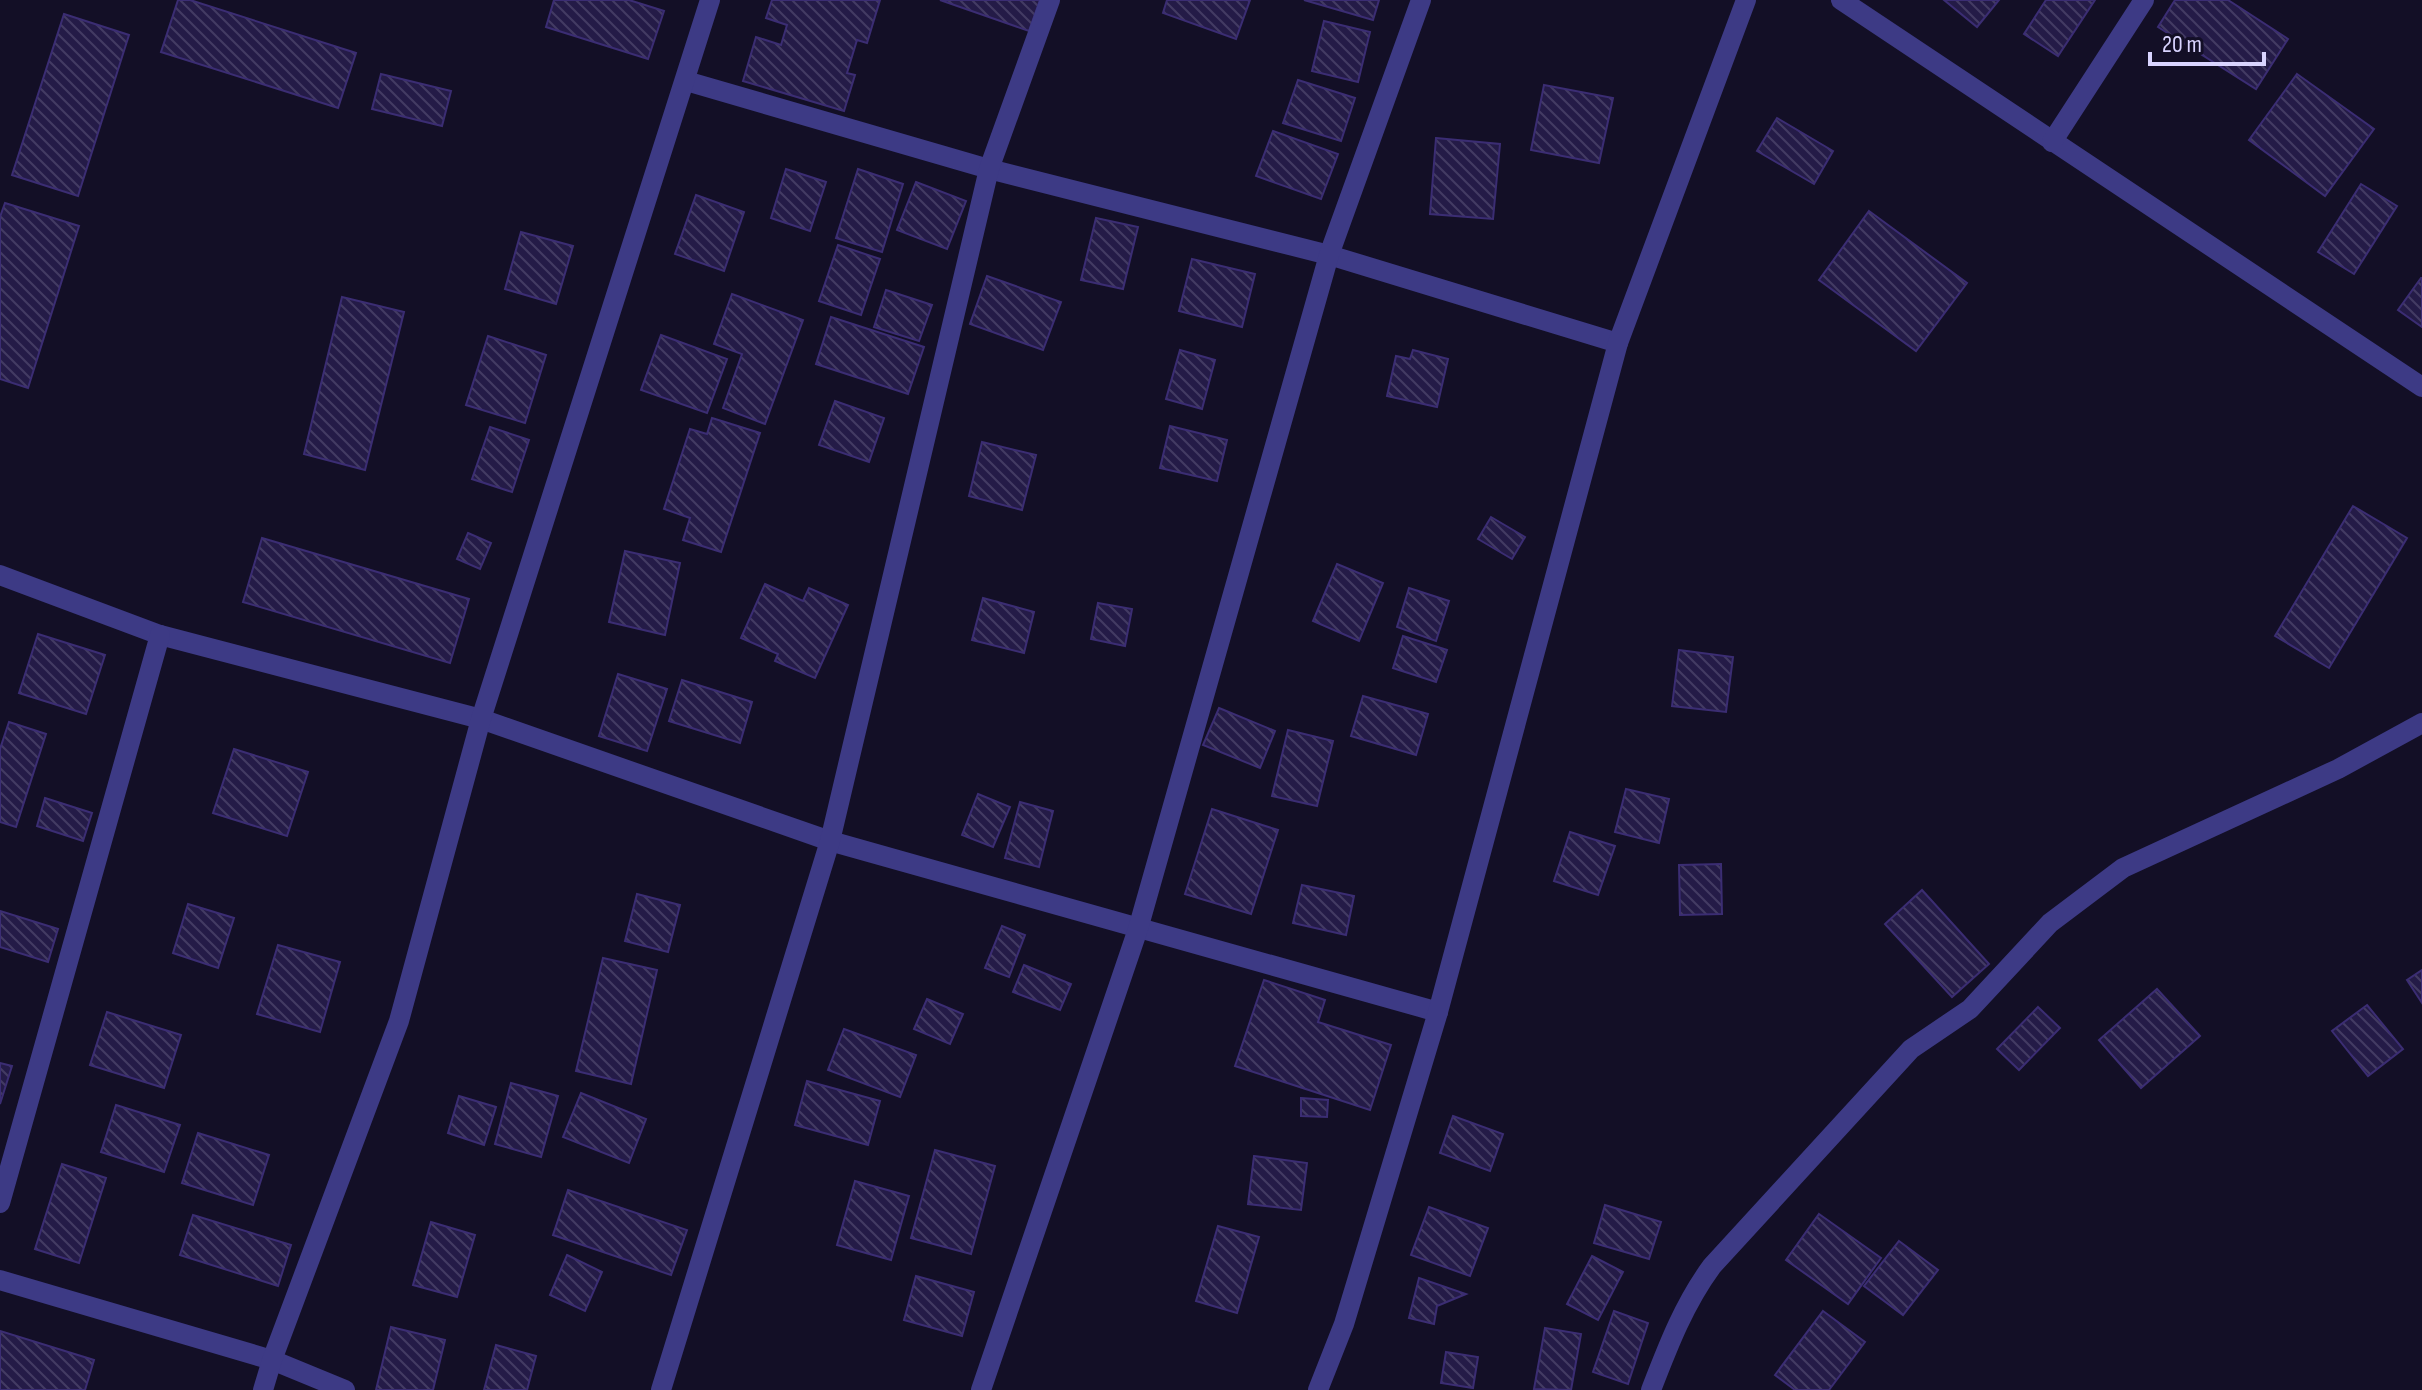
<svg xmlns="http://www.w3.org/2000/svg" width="2422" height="1390" font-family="'Sofia Sans Condensed',sans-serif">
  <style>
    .building { fill: url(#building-back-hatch); stroke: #3b2d73; stroke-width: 2 }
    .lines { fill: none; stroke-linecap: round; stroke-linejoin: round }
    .minor { stroke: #3d3a85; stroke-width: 20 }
  </style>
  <defs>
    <pattern id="building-back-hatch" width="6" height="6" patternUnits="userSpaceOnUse" patternTransform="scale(2)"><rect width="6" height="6" fill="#241b47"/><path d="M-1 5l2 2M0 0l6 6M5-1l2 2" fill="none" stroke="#433b63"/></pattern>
  </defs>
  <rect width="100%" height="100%" fill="#130f26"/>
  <g class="building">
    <polygon points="178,0 190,0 356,53 338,108 161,52"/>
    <polygon points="554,0 629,0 664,11 648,59 546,27"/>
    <polygon points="772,0 880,0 867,43 857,40 847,73 855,75 844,111 743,81 756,37 781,45 787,25 766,18"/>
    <polygon points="940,0 1040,0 1029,31"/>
    <polygon points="1167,0 1250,0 1236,39 1163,13"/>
    <polygon points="1304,0 1379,0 1373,20"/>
    <polygon points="1944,0 1999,0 1977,27"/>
    <polygon points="2046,0 2095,0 2058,56 2024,34"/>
    <polygon points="2175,0 2228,0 2288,39 2256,89 2158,27"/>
    <polygon points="64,14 129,35 78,196 12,175"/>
    <polygon points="1324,21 1370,32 1358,82 1312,71"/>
    <polygon points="381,74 451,91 442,126 372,109"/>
    <polygon points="2297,74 2374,129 2325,196 2249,140"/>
    <polygon points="1298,80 1355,98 1341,141 1283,123"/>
    <polygon points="1544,85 1613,98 1599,163 1531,150"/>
    <polygon points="1777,118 1833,151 1814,184 1757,151"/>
    <polygon points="1273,131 1338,154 1321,199 1256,176"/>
    <polygon points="1436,138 1500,144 1493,219 1430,214"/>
    <polygon points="786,169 826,182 810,231 771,218"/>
    <polygon points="858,169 903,184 882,252 836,238"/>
    <polygon points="916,182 966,201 947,249 897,230"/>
    <polygon points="2361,184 2397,206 2354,274 2318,252"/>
    <polygon points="696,195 744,212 724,271 675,254"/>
    <polygon points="5,203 79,226 28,388 0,379 0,217"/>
    <polygon points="1869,211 1967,283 1916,351 1819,280"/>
    <polygon points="1096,218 1138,227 1123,289 1081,280"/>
    <polygon points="521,232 573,246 556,304 505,289"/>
    <polygon points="838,245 880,259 861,315 819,301"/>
    <polygon points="1192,259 1255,274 1242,327 1179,311"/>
    <polygon points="987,276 1061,302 1043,350 970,324"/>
    <polygon points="2421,278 2422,278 2422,327 2398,310"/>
    <polygon points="886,290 932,305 919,341 874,327"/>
    <polygon points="732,294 803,320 765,424 723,408 742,354 714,344"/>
    <polygon points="342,297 404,312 365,470 304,454"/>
    <polygon points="831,317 924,347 908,394 816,364"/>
    <polygon points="661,335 727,359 707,413 641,390"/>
    <polygon points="488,336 546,355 525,423 466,405"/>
    <polygon points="1180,350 1215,360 1202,409 1166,399"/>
    <polygon points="1413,350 1448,359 1437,407 1387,396 1396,356 1410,359"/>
    <polygon points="835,401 884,418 869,462 819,445"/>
    <polygon points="712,418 760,433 721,552 683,540 690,518 664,509 690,429 707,434"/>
    <polygon points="1170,426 1227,440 1217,481 1160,468"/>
    <polygon points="490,427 529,440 512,492 472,479"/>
    <polygon points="982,442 1036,455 1022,510 969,496"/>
    <polygon points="2353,506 2407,538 2329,668 2275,636"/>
    <polygon points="1491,517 1525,537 1512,559 1478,539"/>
    <polygon points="468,533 491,543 480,569 457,559"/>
    <polygon points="262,538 469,599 450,663 243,602"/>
    <polygon points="625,551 680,563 665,635 609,622"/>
    <polygon points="1337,564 1383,583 1359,641 1313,621"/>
    <polygon points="765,584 803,601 809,588 848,605 815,678 775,661 778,654 741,638"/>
    <polygon points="1409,588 1449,601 1436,641 1397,627"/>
    <polygon points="983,598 1034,612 1024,653 972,640"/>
    <polygon points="1098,603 1132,609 1125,646 1091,639"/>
    <polygon points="38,634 105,655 86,714 19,693"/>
    <polygon points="1403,636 1447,650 1436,682 1393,668"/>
    <polygon points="1679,650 1733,657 1726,712 1672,706"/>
    <polygon points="618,674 667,689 647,751 599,736"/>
    <polygon points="682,680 752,702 740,743 669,721"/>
    <polygon points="1363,696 1428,714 1416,755 1351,736"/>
    <polygon points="1219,708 1275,731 1260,768 1203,745"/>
    <polygon points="9,722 46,734 16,827 0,822 0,749"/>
    <polygon points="1288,730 1333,741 1317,806 1272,796"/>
    <polygon points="234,749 308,772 287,836 213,813"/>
    <polygon points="1626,789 1669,799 1659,843 1615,832"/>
    <polygon points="978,794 1010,807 993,847 962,835"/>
    <polygon points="45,798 92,813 83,841 37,826"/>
    <polygon points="1020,802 1053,811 1039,867 1005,858"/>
    <polygon points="1212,809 1278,830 1251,914 1185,894"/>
    <polygon points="1570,832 1615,846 1598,895 1554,881"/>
    <polygon points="1721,864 1722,914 1680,915 1679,865"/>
    <polygon points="1302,885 1354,896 1346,935 1293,923"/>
    <polygon points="1922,890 1989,964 1952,997 1885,924"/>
    <polygon points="637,894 680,905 668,952 625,941"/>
    <polygon points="188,904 234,918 218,968 173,953"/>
    <polygon points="0,911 58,929 48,962 0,947"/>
    <polygon points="1002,926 1025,935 1009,977 985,968"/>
    <polygon points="278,945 340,962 320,1032 257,1014"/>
    <polygon points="603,958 657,970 631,1084 576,1071"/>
    <polygon points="1024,965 1071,984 1060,1010 1013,992"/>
    <polygon points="2422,970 2422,1003 2407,980"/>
    <polygon points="1264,980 1325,1000 1318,1022 1391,1045 1370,1110 1235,1066"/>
    <polygon points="2157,989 2200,1036 2141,1088 2099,1040"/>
    <polygon points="927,999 963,1014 950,1044 914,1029"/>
    <polygon points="2367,1005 2403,1049 2368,1076 2332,1031"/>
    <polygon points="2038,1007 2060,1028 2019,1070 1997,1049"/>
    <polygon points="107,1012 181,1035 164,1088 90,1065"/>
    <polygon points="844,1029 916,1055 900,1097 828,1070"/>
    <polygon points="0,1063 12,1066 0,1104"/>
    <polygon points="807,1081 880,1101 868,1145 795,1125"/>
    <polygon points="511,1083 558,1096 541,1157 495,1144"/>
    <polygon points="581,1093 646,1119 629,1163 563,1137"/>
    <polygon points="459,1096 496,1107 484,1145 448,1133"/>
    <polygon points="1301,1098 1328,1100 1327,1117 1301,1116"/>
    <polygon points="116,1105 180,1125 164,1172 101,1152"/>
    <polygon points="1453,1116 1503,1134 1490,1171 1440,1153"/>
    <polygon points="198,1133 269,1155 253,1205 182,1183"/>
    <polygon points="935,1150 995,1166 971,1254 911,1238"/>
    <polygon points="1254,1156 1307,1163 1301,1210 1248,1204"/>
    <polygon points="62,1164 106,1178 79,1263 35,1249"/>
    <polygon points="855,1181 909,1196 891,1260 837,1245"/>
    <polygon points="568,1190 687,1230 671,1275 553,1235"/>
    <polygon points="1605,1205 1661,1222 1649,1259 1594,1243"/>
    <polygon points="1429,1207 1488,1228 1470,1276 1411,1255"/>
    <polygon points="1819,1214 1881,1258 1848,1304 1786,1260"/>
    <polygon points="193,1215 291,1245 278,1286 180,1255"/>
    <polygon points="431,1222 475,1235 457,1297 413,1285"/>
    <polygon points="1218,1226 1259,1237 1237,1313 1196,1301"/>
    <polygon points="1899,1241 1938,1270 1903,1315 1864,1286"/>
    <polygon points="567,1255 602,1272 585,1311 550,1295"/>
    <polygon points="1592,1256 1623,1272 1598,1320 1567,1304"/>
    <polygon points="916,1276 974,1292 962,1336 904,1320"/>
    <polygon points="1419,1278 1466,1294 1437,1306 1434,1324 1409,1318"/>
    <polygon points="1614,1311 1648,1323 1628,1384 1593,1372"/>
    <polygon points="1823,1311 1865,1342 1829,1390 1795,1390 1775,1375"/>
    <polygon points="391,1327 445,1340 433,1390 376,1390"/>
    <polygon points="1545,1328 1581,1334 1571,1390 1534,1389"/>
    <polygon points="0,1331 94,1360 85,1390 0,1390"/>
    <polygon points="496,1345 536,1356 527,1390 484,1390"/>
    <polygon points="1446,1352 1478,1357 1473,1388 1441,1383"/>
  </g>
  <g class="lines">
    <g class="minor">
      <polyline points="1841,0 2422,387"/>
      <polyline points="686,81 989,169 1329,255 1618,343"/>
      <polyline points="2052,142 2144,0"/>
      <polyline points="0,575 160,635 481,719 830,841 1438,1012"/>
      <polyline points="0,1203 160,635"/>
      <polyline points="0,1280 272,1360 345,1390"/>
      <polyline points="263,1390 272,1360 399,1021 481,719 710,0"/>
      <polyline points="661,1390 830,841 989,169 1050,0"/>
      <polyline points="981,1390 1138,929 1329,255 1421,0"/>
      <polyline points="1318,1390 1344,1324 1438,1012 1618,343 1746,0"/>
      <path d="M1651 1390C1668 1346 1684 1304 1712 1266L1911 1049 1970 1009 2050 923 2123 868 2338 769 2422 723"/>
    </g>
  </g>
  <path d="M2150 52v12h114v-12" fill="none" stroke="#d9d4ff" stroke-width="4"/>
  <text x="2162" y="52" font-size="24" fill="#d9d4ff" stroke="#130f26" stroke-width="6" paint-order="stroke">20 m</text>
</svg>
